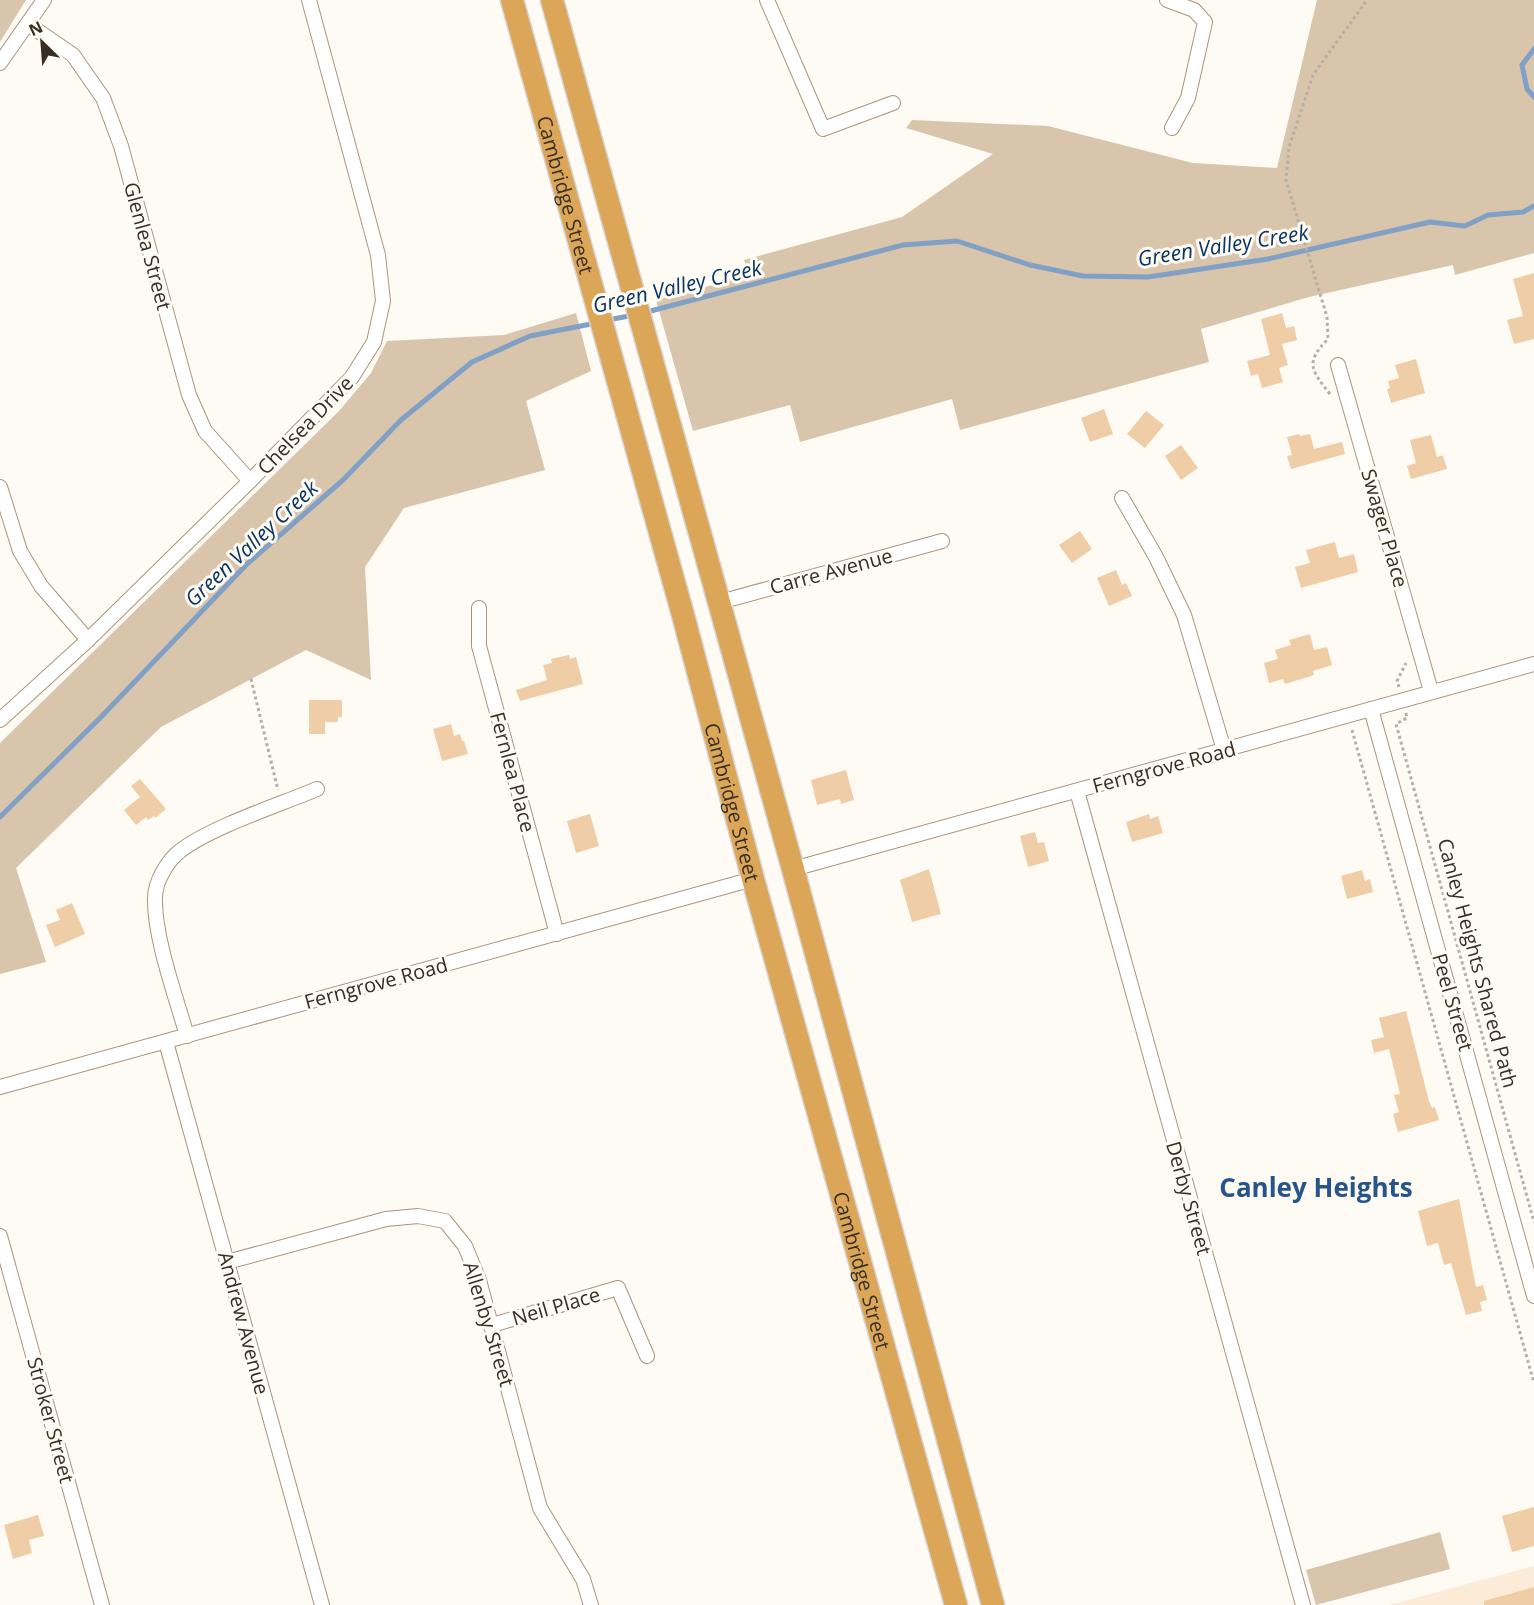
<svg xmlns="http://www.w3.org/2000/svg" width="1534" height="1605" font-family="'Open Sans',sans-serif">
  <style>
    .built { fill: #fcebd7 }
    .green { fill: #d9c5ac }
    .lines { fill: none; stroke-linecap: round; stroke-linejoin: round }
    .stream { stroke: #81a0c5; stroke-width: 5 }
    .building { fill: #efcda6 }
    .minor-casing { stroke: #aa957c; stroke-width: 16 }
    .trunk-casing { stroke: #d7d5d3; stroke-width: 25 }
    .path { stroke: #b5afa8; stroke-width: 3; stroke-dasharray: 3 3; stroke-linecap: butt }
    .minor { stroke: #fff; stroke-width: 14 }
    .trunk { stroke: #dba658; stroke-width: 22 }
    .labels { text-anchor: middle; dominant-baseline: central; stroke-width: 6; stroke-linejoin: round; paint-order: stroke }
    .street-label { font-size: 20px; fill: #372e24; stroke: #fefaf4 }
    .water-label { font-size: 21px; font-style: italic; fill: #083564; stroke: #fefaf4 }
    .district-label { font-size: 26px; font-weight: bold; fill: #27558a; stroke: #fefaf4 }
  </style>
  <rect width="100%" height="100%" fill="#fefaf4"/>
  <polygon class="built" points="1534,1566 1534,1605 1389,1605"/>
  <g class="green">
    <polygon points="0,0 26,0 0,42"/>
    <polygon points="1317,0 1534,0 1534,253 1455,275 1453,265 1309,297 1201,329 1209,362 960,430 952,399 800,442 790,405 693,431 656,300 750,275 744,260 902,217 993,154 906,128 912,120 1048,126 1193,163 1277,168"/>
    <polygon points="576,313 591,371 526,401 545,470 404,508 365,567 371,680 306,650 161,727 16,868 46,962 0,974 0,743 339,411 371,373 387,341 504,335"/>
    <polygon points="1440,1532 1450,1569 1316,1605 1306,1570"/>
  </g>
  <g class="lines">
    <g class="stream">
      <polyline points="1534,49 1522,65 1527,89 1534,97"/>
      <polyline points="643,313 903,245 957,241 1030,265 1083,276 1148,277 1268,259 1430,222 1465,226 1488,215 1523,212 1534,206"/>
      <polyline points="608,320 634,315"/>
      <polyline points="0,817 101,717 246,565 343,480 401,420 472,362 530,336 596,323"/>
    </g>
  </g>
  <g class="building">
    <polygon points="1534,273 1534,339 1514,344 1507,320 1523,316 1513,279"/>
    <polygon points="1282,313 1286,328 1294,326 1297,340 1282,344 1288,365 1279,368 1283,382 1262,388 1258,374 1251,376 1247,361 1270,355 1261,319"/>
    <polygon points="1416,359 1425,393 1391,403 1387,389 1390,388 1388,381 1399,378 1395,365"/>
    <polygon points="1104,409 1113,434 1090,442 1081,418"/>
    <polygon points="1146,411 1164,425 1145,448 1127,434"/>
    <polygon points="1299,434 1300,436 1310,434 1314,449 1342,442 1345,454 1291,469 1287,456 1292,455 1287,437"/>
    <polygon points="1431,435 1437,457 1443,455 1447,469 1411,479 1407,466 1416,463 1410,440"/>
    <polygon points="1181,445 1198,468 1181,480 1165,456"/>
    <polygon points="1080,531 1092,549 1072,563 1059,545"/>
    <polygon points="1335,542 1339,558 1354,554 1358,572 1301,588 1295,567 1310,563 1306,550"/>
    <polygon points="1116,570 1122,585 1126,583 1132,596 1109,606 1097,578"/>
    <polygon points="1310,634 1314,650 1327,647 1332,665 1313,671 1314,675 1308,677 1285,684 1283,679 1269,683 1264,663 1278,659 1275,650 1291,645 1289,640"/>
    <polygon points="569,655 570,659 576,657 583,684 520,701 516,690 547,680 543,665 552,663 551,659"/>
    <polygon points="309,700 342,700 342,717 338,717 338,722 325,722 325,734 309,734"/>
    <polygon points="451,724 454,736 460,734 462,741 464,741 468,754 442,761 433,729"/>
    <polygon points="846,770 854,800 841,804 840,799 817,805 811,780"/>
    <polygon points="140,779 166,809 155,818 154,816 148,820 146,817 136,825 124,810 140,797 131,786"/>
    <polygon points="590,814 599,846 576,853 567,821"/>
    <polygon points="1149,814 1150,819 1158,816 1163,833 1132,842 1126,822"/>
    <polygon points="1035,832 1038,843 1044,842 1049,861 1028,867 1020,836"/>
    <polygon points="929,869 941,914 912,922 900,880"/>
    <polygon points="1362,870 1365,881 1370,879 1373,892 1347,899 1341,876"/>
    <polygon points="72,903 85,934 55,947 46,925 60,920 56,910"/>
    <polygon points="1406,1011 1429,1101 1432,1108 1435,1107 1439,1120 1398,1132 1393,1114 1399,1112 1394,1095 1400,1094 1389,1049 1374,1053 1371,1040 1384,1037 1379,1018"/>
    <polygon points="1459,1199 1476,1287 1483,1285 1487,1300 1480,1302 1482,1311 1466,1315 1451,1263 1444,1265 1438,1243 1427,1246 1418,1211"/>
    <polygon points="1534,1507 1534,1546 1512,1552 1502,1516"/>
    <polygon points="38,1515 44,1536 29,1540 32,1553 13,1559 4,1525"/>
    <polygon points="1534,1587 1534,1605 1484,1605 1484,1601"/>
  </g>
  <g class="lines">
    <g class="minor-casing">
      <g id="minor">
        <polyline points="767,0 823,129 893,103"/>
        <polyline points="1167,0 1194,10 1205,22 1188,98 1172,128"/>
        <polyline points="28,24 73,55 103,98 121,146 189,395 205,431 250,481"/>
        <polyline points="0,63 44,0"/>
        <polyline points="1338,365 1431,691"/>
        <polyline points="0,487 20,551 41,586 88,640"/>
        <polyline points="1122,498 1156,557 1184,615 1224,750"/>
        <polyline points="720,602 942,541"/>
        <polyline points="479,608 479,646 557,934"/>
        <polyline points="1371,709 1534,1296"/>
        <polyline points="0,720 88,640 250,481 352,377 374,342 383,301 378,255 309,0"/>
        <polyline points="1077,791 1303,1605"/>
        <polyline points="793,869 1534,664"/>
        <path d="M187 1036C176 997 154 937 155 898 155 882 167 861 180 851 211 827 279 805 317 789"/>
        <polyline points="166,1042 322,1605"/>
        <polyline points="0,1087 753,879"/>
        <polyline points="0,1236 102,1605"/>
        <polyline points="227,1262 386,1219 418,1216 445,1221 465,1246 479,1280 540,1508 583,1579 591,1605"/>
        <polyline points="492,1325 618,1288 647,1356"/>
      </g>
    </g>
    <g class="trunk-casing">
      <g id="trunk">
        <path id="s1" d="M512 0 683 615 753 879 956 1605"/>
        <polyline points="552,0 793,869 993,1605"/>
      </g>
    </g>
    <g class="path">
      <path d="M1330 394C1312 371 1304 363 1328 339L1327 317 1286 180 1289 147 1313 75 1367 0"/>
      <polyline points="251,679 278,790"/>
      <polyline points="1399,687 1397,681 1406,663"/>
      <polyline points="1406,713 1407,718 1396,724 1534,1222"/>
      <polyline points="1352,730 1534,1383"/>
    </g>
    <use href="#minor" class="minor"/>
    <use href="#trunk" class="trunk"/>
  </g>
  <g class="labels">
    <g class="street-label">
      <text stroke="none"><textPath href="#s1" startOffset="202">Cambridge Street</textPath></text>
      <text transform="translate(148 246) rotate(75)">Glenlea Street</text>
      <text transform="translate(305 425) rotate(-46)">Chelsea Drive</text>
      <text transform="translate(1385 528) rotate(74)">Swager Place</text>
      <text transform="translate(831 571) rotate(-15)">Carre Avenue</text>
      <text transform="translate(1164 767) rotate(-15)">Ferngrove Road</text>
      <text transform="translate(513 772) rotate(75)">Fernlea Place</text>
      <text stroke="none"><textPath href="#s1" startOffset="832">Cambridge Street</textPath></text>
      <text transform="translate(1478 963) rotate(75)">Canley Heights Shared Path</text>
      <text transform="translate(376 983) rotate(-15)">Ferngrove Road</text>
      <text transform="translate(1453 1002) rotate(74)">Peel Street</text>
      <text transform="translate(1189 1198) rotate(74)">Derby Street</text>
      <text stroke="none"><textPath href="#s1" startOffset="1318">Cambridge Street</textPath></text>
      <text transform="translate(556 1306) rotate(-16)">Neil Place</text>
      <text transform="translate(244 1323) rotate(75)">Andrew Avenue</text>
      <text transform="translate(489 1324) rotate(73)">Allenby Street</text>
      <text transform="translate(51 1420) rotate(75)">Stroker Street</text>
    </g>
    <g class="water-label">
      <text transform="translate(1223 245) rotate(-9)">Green Valley Creek</text>
      <text transform="translate(677 286) rotate(-13)">Green Valley Creek</text>
      <text transform="translate(251 543) rotate(-43)">Green Valley Creek</text>
    </g>
    <g class="district-label">
      <text x="1316" y="1187">Canley Heights</text>
    </g>
  </g>
  <g transform="translate(42 42) rotate(335)" stroke="#fefaf4" stroke-width="4.5" paint-order="stroke">
  <path d="M0-4.5L10 22L0 15L-10 22Z" fill="#372e24"/>
  <text y="-9" font-size="16" font-weight="bold" text-anchor="middle" fill="#372e24">N</text>
  </g>
</svg>
